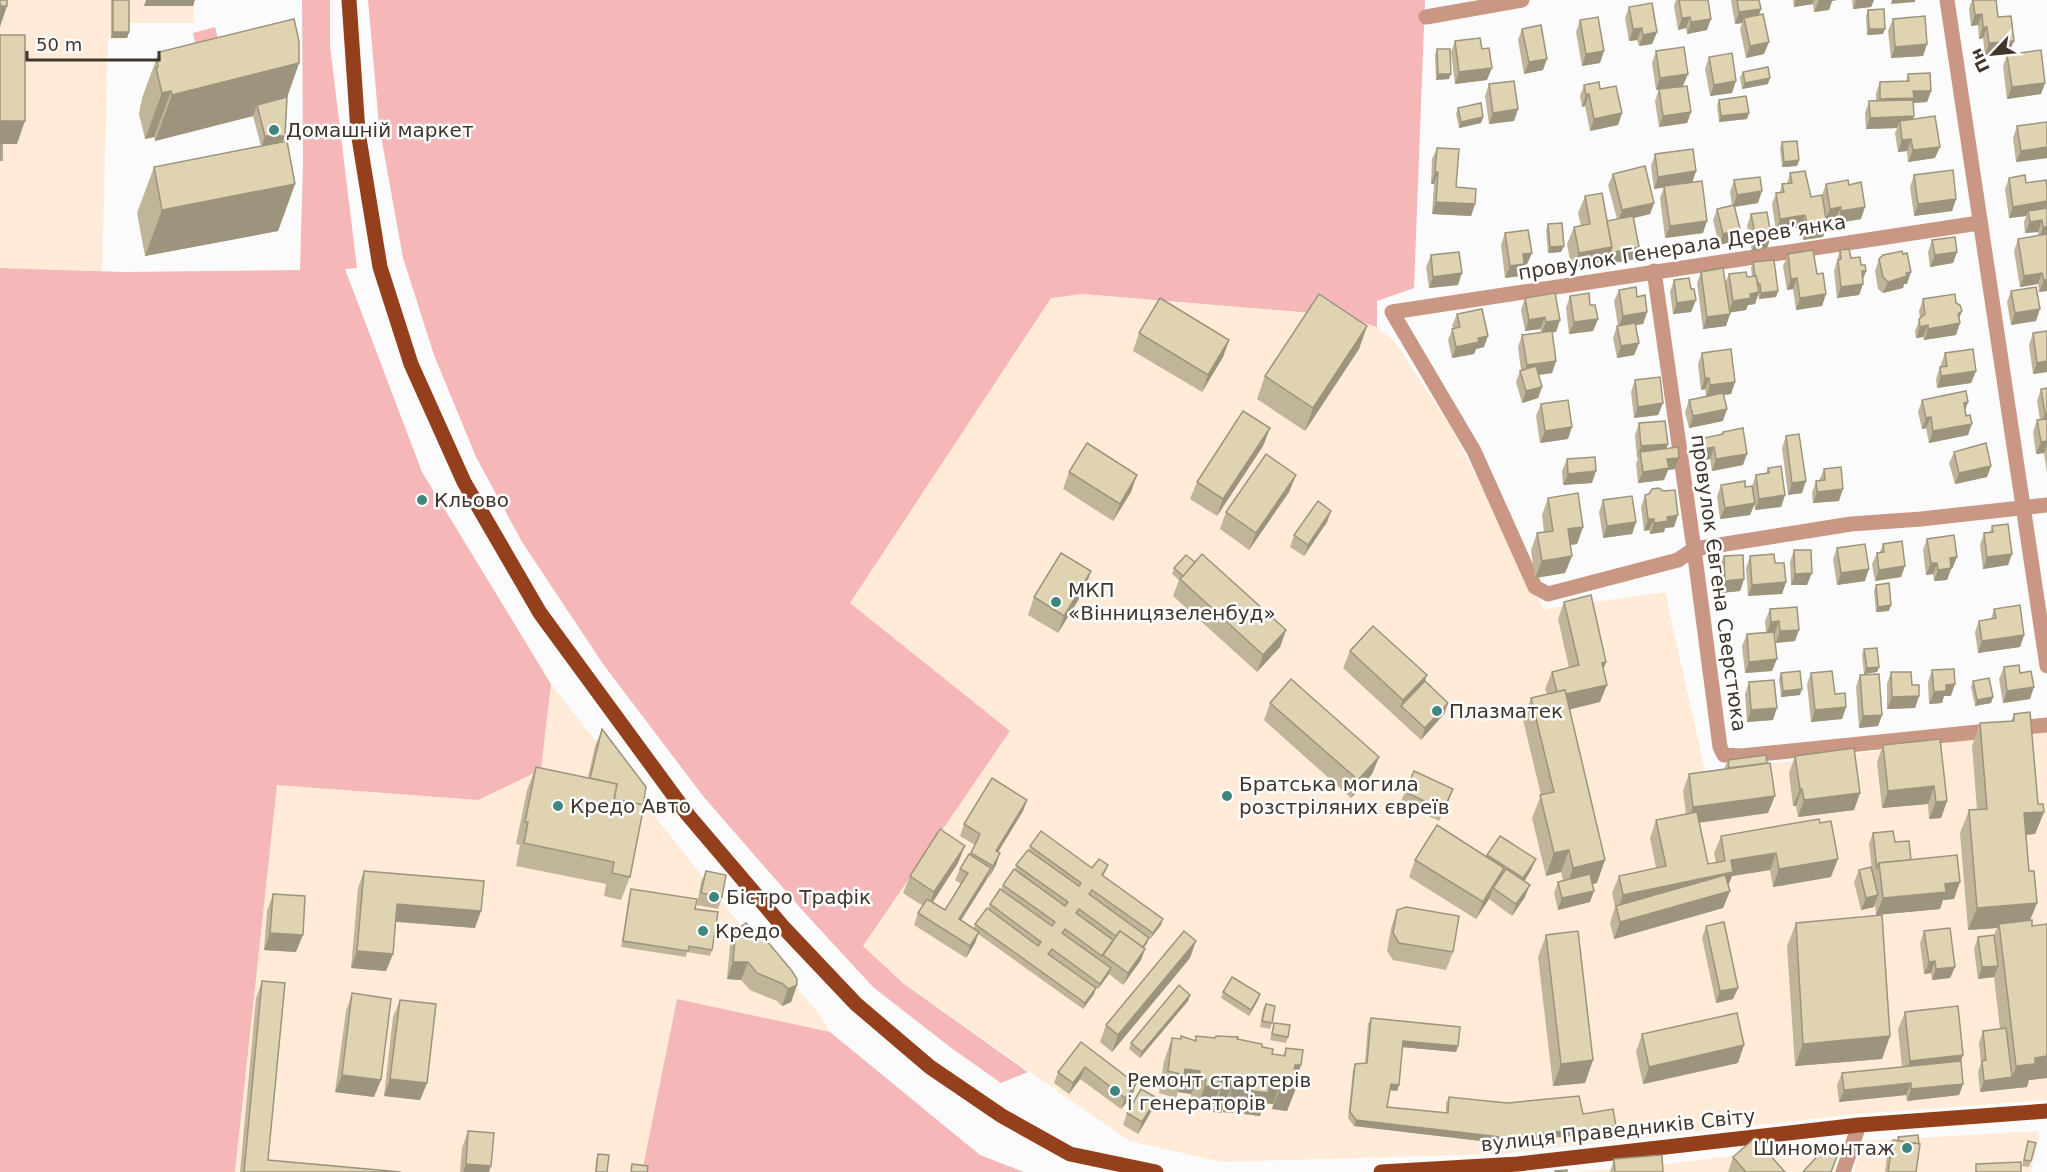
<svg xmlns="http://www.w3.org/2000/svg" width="2047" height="1172" font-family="'DejaVu Sans',sans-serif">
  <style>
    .built { fill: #ffebd8 }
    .green { fill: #f6b7b9 }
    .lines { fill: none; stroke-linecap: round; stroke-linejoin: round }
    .minor { stroke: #c99784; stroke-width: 15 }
    .major { stroke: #95401c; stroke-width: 15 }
    .wall { fill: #c0b599 }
    .shaded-wall { fill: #9c947d }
    .building { fill: #dfd3b2; stroke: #9c947d; stroke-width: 1.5 }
    .poi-dot { fill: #3f8681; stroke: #fff; stroke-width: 2 }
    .labels { text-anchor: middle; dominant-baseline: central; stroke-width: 5; stroke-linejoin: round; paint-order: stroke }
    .poi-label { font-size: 20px; fill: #40362c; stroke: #fff; text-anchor: start }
    .street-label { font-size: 20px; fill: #40362c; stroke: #fff }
  </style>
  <rect width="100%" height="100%" fill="#fbfbfb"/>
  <g class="built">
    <polygon points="0,0 194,0 194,23 128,23 128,39 108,39 102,271 0,268"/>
    <polygon points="1083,294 1343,316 1377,327 1394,341 1451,427 1544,609 1665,592 1705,771 2047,731 2047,1100 1858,1114 1500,1154 1222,1162 1129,1141 904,984 863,946 1010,731 850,603 1051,297"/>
    <polygon points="551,684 743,928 817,1011 830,1032 677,999 642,1172 235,1172 277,785 478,800 541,770"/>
    <polygon points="2040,1131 2031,1172 1853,1172 1864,1141"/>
    <polygon points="1842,1142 1834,1172 1574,1172 1658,1165"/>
  </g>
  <g class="green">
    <polygon points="302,0 330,0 330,46 357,268 345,269 422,472 551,684 541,770 478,800 277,785 235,1172 0,1172 0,268 124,272 300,270 303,164"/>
    <polygon points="368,0 1425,0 1414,288 1377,301 1377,327 1343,316 1312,313 1083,294 1051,298 850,603 1010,731 863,946 904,984 1028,1072 1001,1083 950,1047 873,987 803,911 703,796 603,664 522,542 476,457 434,355 403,258 379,125"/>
    <polygon points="215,27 220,46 197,52 193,33"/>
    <polygon points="677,999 830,1032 980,1155 1024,1172 642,1172"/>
  </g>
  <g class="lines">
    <g class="minor">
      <polyline points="1947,0 2047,666"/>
      <polyline points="1426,17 1522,0"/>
      <polyline points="1979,223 1392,312 1474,451 1535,587 1548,594 1678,560 1694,549 1851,524 1921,519 2047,505"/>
      <polyline points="1654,271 1694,549 1720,747 1724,755 1741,756 2047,725"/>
      <polyline points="1843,1172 1859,1125"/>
    </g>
    <g class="major">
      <polyline points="349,0 358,132 380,267 411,364 464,482 540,613 688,815 784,928 856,1004 930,1067 1002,1116 1070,1154 1156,1172"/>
      <polyline points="1381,1172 1518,1164 1859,1125 2047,1111"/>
    </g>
  </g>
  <g class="wall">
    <polygon points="111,0 129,0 129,32 127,38 111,38"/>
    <polygon points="1676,0 1708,0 1707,30 1687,34 1686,28 1678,30 1674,6"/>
    <polygon points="1731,0 1759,0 1761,9 1759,15 1764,54 1746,58 1740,29 1742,23 1735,24"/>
    <polygon points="1793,0 1837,0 1832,1 1829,10 1814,12 1813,4 1794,7"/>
    <polygon points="1852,0 1874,0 1871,7 1853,9"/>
    <polygon points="1972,0 1996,0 1998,17 2014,41 2009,52 1985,55 1983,38 1979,39 1978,25 1971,26 1969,9"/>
    <polygon points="1629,7 1657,32 1652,44 1639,46 1637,40 1629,41 1625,18"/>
    <polygon points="1868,10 1883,34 1867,35 1866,16"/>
    <polygon points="1893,19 1927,44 1923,56 1891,58 1888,31"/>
    <polygon points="1580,20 1600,63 1582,66 1576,32"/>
    <polygon points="1522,29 1543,70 1524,74 1518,40"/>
    <polygon points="1455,41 1482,49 1487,80 1455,84 1451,52"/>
    <polygon points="1684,47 1656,90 1652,63 1656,51"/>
    <polygon points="1437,49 1449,79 1436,80 1435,55"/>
    <polygon points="159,52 299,63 287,97 285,136 283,142 295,184 278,231 145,256 137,213 154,167 261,146 253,116 155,141 154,137 145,139 139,114 140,109 140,107 142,100 142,98"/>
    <polygon points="2007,55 2045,83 2041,94 2007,99 2003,66"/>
    <polygon points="1709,57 1732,93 1710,96 1705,69"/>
    <polygon points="1743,72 1768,84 1742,89 1740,77"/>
    <polygon points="1908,74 1931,91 1927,102 1913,103 1913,119 1935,158 1908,162 1907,151 1898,152 1895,133 1897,128 1866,129 1865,113 1869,101 1876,101 1876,93 1880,82 1906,81"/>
    <polygon points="1489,84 1518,109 1514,121 1489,124 1485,96"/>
    <polygon points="1584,85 1600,89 1622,113 1618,125 1590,131 1585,106 1582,107 1580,96"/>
    <polygon points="1659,89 1691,112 1687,123 1659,127 1655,101"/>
    <polygon points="1719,100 1747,119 1719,122 1717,106"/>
    <polygon points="1458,108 1483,117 1481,123 1459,128 1456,114"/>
    <polygon points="2047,122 2047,158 2016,162 2013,138 2017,126"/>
    <polygon points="1782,142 1799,160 1797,166 1782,167 1780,148"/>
    <polygon points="1437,148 1456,187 1475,204 1471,216 1432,214 1434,184 1431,184 1432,159"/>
    <polygon points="1655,154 1696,171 1692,183 1703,233 1665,238 1660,198 1664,187 1654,189 1651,166"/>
    <polygon points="1790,173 1811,197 1822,195 1826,184 1849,185 1861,219 1837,223 1836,218 1826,220 1827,225 1823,237 1803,240 1801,227 1776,231 1772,204 1776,193 1780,192 1782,184 1787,184"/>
    <polygon points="1613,174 1654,203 1650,214 1633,218 1639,247 1635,259 1572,271 1567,244 1574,227 1581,226 1578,213 1585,196 1607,221 1617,219 1608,185"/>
    <polygon points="1914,175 1956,199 1952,211 1914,216 1910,187"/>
    <polygon points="2009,178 2047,189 2046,208 2047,208 2047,291 2039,292 2038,284 2020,287 2014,251 2018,239 2038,236 2038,232 2025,233 2024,222 2026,216 2009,218 2005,189"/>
    <polygon points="1734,180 1758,203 1735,207 1740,229 1736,241 1719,245 1713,220 1717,209 1732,205 1730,192"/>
    <polygon points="1751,214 1771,236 1767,248 1752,251 1747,226"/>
    <polygon points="1548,224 1564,246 1561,252 1548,253 1546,230"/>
    <polygon points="1505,233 1532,253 1527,264 1524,265 1520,276 1505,278 1501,245"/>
    <polygon points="1932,240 1957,252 1953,263 1930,267 1928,252"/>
    <polygon points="1840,250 1861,265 1866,271 1863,279 1863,284 1859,295 1837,298 1834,271"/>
    <polygon points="1788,254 1817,274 1826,294 1822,306 1796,310 1793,289 1787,290 1783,266"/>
    <polygon points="1431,255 1458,285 1429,288 1426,267"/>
    <polygon points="1879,259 1907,284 1904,284 1903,288 1883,293 1878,289 1875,271"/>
    <polygon points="1753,262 1778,291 1776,297 1759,299 1758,294 1755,304 1748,305 1746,310 1730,312 1726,326 1703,329 1697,283 1701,272 1725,283 1729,274 1747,277 1752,277 1751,268"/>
    <polygon points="1674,280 1691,289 1696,300 1691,312 1673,314 1670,292"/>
    <polygon points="1619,290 1637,297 1647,312 1643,324 1635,325 1639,343 1634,355 1617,358 1613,338 1617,326 1618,326 1614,301"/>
    <polygon points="2011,291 2036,321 2011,325 2007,302"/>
    <polygon points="1570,296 1590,305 1598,319 1593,331 1569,334 1566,308"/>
    <polygon points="1525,298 1560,320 1556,332 1552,332 1556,361 1552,373 1539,375 1542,387 1538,398 1522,403 1516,382 1520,371 1521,370 1518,347 1522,335 1541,332 1540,329 1525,331 1521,310"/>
    <polygon points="1923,299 1956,303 1962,311 1959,318 1956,335 1924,340 1923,337 1916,338 1915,331 1920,319 1919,311"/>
    <polygon points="1457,314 1484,347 1476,349 1474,354 1452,358 1448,340 1453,328 1452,326"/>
    <polygon points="1367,326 1359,349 1305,431 1257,399 1265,376"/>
    <polygon points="1139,333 1229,340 1223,357 1202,392 1133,351"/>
    <polygon points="2033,333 2047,372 2033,374 2029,345"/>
    <polygon points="1702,353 1735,382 1731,394 1724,395 1723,421 1689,428 1685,412 1689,400 1706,396 1705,389 1701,390 1698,364"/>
    <polygon points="1945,353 1976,371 1971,383 1937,388 1936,379 1940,367 1941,367 1941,364"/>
    <polygon points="1635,380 1663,403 1658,415 1634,418 1631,392"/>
    <polygon points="2047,388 2047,473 2044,453 2036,454 2033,432 2037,420 2040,420 2037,401 2041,389"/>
    <polygon points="1922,400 1968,402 1965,410 1968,435 1929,443 1926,428 1922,429 1918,412"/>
    <polygon points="1541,404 1568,439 1540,443 1536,416"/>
    <polygon points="1639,423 1668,444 1666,449 1679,458 1675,469 1668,470 1664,480 1638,483 1636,464 1638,458 1637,458 1635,435"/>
    <polygon points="1270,428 1263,446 1217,516 1190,499 1197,482"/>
    <polygon points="1723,432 1743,465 1712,471 1710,459 1698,461 1696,450 1700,439 1722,435"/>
    <polygon points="1786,436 1802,493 1788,495 1782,448"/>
    <polygon points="1954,452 1991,466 1987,477 1955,484 1949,463"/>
    <polygon points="1567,459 1592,483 1563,485 1562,471"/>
    <polygon points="1768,468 1785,495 1781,507 1755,510 1754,504 1750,515 1720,519 1717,496 1721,485 1745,487 1752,486 1756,475 1766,473"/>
    <polygon points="1824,469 1839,501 1813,503 1812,493 1816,481 1819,481"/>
    <polygon points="1069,472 1131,492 1113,521 1063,489"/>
    <polygon points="1296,475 1289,492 1249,550 1220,529 1226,512"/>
    <polygon points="1645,495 1674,527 1665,528 1664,532 1650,534 1649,530 1644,531 1641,507"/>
    <polygon points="1548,498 1583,527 1577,544 1570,545 1572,556 1565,573 1535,578 1531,550 1537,533 1544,532 1542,515"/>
    <polygon points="1603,500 1636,522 1632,534 1603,538 1599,512"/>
    <polygon points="1331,511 1327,522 1304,556 1290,547 1294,535"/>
    <polygon points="1992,526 2012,554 2008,565 1983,569 1980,545 1984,533 1990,532"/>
    <polygon points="1927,539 1957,557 1952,569 1951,569 1947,580 1934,581 1933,574 1926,575 1923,550"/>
    <polygon points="1883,544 1901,577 1875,581 1872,564 1877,553 1880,552"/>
    <polygon points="1837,548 1865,581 1837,585 1833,559"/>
    <polygon points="1794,550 1807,585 1791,585 1790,562"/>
    <polygon points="1724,556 1744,579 1740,591 1721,593 1719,568"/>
    <polygon points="1750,556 1775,563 1786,582 1782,594 1748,596 1746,568"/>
    <polygon points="1195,562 1286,630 1280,647 1257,672 1173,596 1179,580 1172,574 1174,568"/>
    <polygon points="1876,585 1889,611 1876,612 1874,591"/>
    <polygon points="1085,589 1058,633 1028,615 1034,597"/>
    <polygon points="1564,602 1606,662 1603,670 1600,702 1570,709 1597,883 1593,884 1590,902 1558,910 1554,893 1558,882 1563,880 1561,872 1546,876 1532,818 1541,795 1523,720 1531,698 1547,694 1545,689 1552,672 1569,668 1558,619"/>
    <polygon points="1770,609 1795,641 1776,643 1775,633 1774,633 1772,671 1745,673 1742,646 1747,634 1766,632 1765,621"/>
    <polygon points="1994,609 2024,635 2020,647 1978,653 1975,632 1979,621 1991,619"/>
    <polygon points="1864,649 1879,667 1877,672 1864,674 1862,655"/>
    <polygon points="1350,651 1427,675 1425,681 1448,703 1444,714 1421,740 1343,668"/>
    <polygon points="2004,667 2020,673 2030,699 2003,703 1999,679"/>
    <polygon points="1932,670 1951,696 1944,696 1942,703 1929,704 1928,682"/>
    <polygon points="1891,672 1912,685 1919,696 1915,708 1887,709 1887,684"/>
    <polygon points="1781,673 1800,695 1781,697 1779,679"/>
    <polygon points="1811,673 1835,694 1846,707 1842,719 1811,722 1807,684"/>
    <polygon points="1860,675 1882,715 1878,726 1859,728 1856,687"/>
    <polygon points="1973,681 1993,697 1991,703 1975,706 1971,687"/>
    <polygon points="1749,682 1773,720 1747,722 1745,694"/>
    <polygon points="1270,703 1379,757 1372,774 1351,798 1264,720"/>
    <polygon points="2014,714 2038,804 2044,812 2035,834 2026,835 2029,871 2037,903 2030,920 2032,926 2047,924 2047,1078 2029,1080 2027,1087 1980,1092 1978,1072 1981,1063 1979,1043 1983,1031 2000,1029 1994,977 1978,979 1974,949 1978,937 1994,935 1997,928 1968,930 1960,833 1969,810 1977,809 1972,746 1980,723 2011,721"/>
    <polygon points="602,729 630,877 621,900 604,896 606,884 516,866 520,845 516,844 527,790 536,767 588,778 595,746"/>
    <polygon points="1940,739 1947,801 1941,818 1929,819 1928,804 1882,808 1877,762 1883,745"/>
    <polygon points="1795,756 1860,793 1854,810 1798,817 1796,806 1793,806 1789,773"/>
    <polygon points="1728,760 1768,813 1699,823 1708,864 1716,863 1714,853 1721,836 1819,819 1831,877 1773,887 1770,870 1732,876 1728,886 1730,891 1723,908 1614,939 1610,923 1615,907 1612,893 1619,876 1656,868 1650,838 1656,820 1686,814 1683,791 1689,774 1724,769"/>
    <polygon points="1453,789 1439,821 1400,803 1405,792"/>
    <polygon points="1027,800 1023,811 998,852 996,865 961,920 974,928 975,924 988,909 990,904 1001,890 1003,885 1015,870 1016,865 1029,850 1030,846 1092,868 1108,865 1106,871 1103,876 1161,925 1150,939 1149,938 1147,944 1144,948 1145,949 1141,960 1123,985 1109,974 1098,989 1049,954 1096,988 1094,994 1083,1009 978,934 975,943 966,958 914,925 918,913 923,906 903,893 910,876 958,863 933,902 945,910 961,884 955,880 960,869 970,854 975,845 960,836 964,824"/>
    <polygon points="1873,833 1895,842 1911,860 1954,899 1943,900 1940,909 1876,915 1875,903 1874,907 1861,910 1854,882 1859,870 1872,870 1869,844"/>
    <polygon points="1487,855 1536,859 1531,870 1524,881 1525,897 1512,916 1489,899 1476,919 1409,877 1415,860 1487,857"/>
    <polygon points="364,871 475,928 395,922 393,954 386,971 351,968 358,888"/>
    <polygon points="706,871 722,897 718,909 697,905 701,882"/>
    <polygon points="631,889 695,909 712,950 710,956 687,952 686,957 621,947 629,895"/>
    <polygon points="273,894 296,952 264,950 267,911"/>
    <polygon points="1397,910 1453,952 1446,970 1393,960 1387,951 1391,928"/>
    <polygon points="1796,923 1890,1036 1882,1059 1795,1066 1787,946"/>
    <polygon points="1706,926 1738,988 1733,999 1716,1003 1702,938"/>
    <polygon points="736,927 797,985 791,1002 782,1006 777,1001 750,990 741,980 727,979 730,945"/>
    <polygon points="1924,931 1955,967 1950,978 1932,980 1931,973 1924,974 1920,943"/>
    <polygon points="1546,935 1593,1060 1585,1083 1553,1086 1538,957"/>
    <polygon points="1190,958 1112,1052 1100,1042 1106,1025"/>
    <polygon points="262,981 268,1160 401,1172 240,1172 256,998"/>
    <polygon points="1223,992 1260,994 1258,1000 1249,1016 1221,998"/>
    <polygon points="352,993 374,1097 335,1092 346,1011"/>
    <polygon points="1190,995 1188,1001 1140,1058 1129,1049 1131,1043"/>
    <polygon points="400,1000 427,1083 420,1100 384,1096 393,1017"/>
    <polygon points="1266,1004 1272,1023 1270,1029 1260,1027 1263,1009"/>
    <polygon points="1905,1012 1963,1055 1961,1061 1963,1084 1959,1095 1907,1101 1906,1095 1839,1102 1837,1085 1842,1073 1902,1067 1898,1029"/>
    <polygon points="1371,1018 1458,1046 1456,1052 1402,1047 1399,1085 1397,1091 1390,1090 1387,1107 1446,1113 1446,1103 1449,1097 1583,1114 1616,1126 1614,1132 1498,1143 1354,1126 1348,1118 1353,1070 1355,1064 1365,1063 1368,1024"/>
    <polygon points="1274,1023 1288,1037 1286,1043 1270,1040"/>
    <polygon points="1642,1034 1738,1063 1643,1084 1636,1052"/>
    <polygon points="1181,1036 1195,1041 1196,1036 1215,1038 1237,1039 1262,1047 1272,1054 1283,1056 1286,1048 1301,1065 1295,1081 1296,1088 1287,1111 1272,1109 1273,1104 1264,1103 1260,1116 1244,1114 1244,1108 1235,1107 1233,1113 1223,1112 1224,1105 1221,1113 1213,1112 1214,1104 1212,1104 1209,1110 1197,1108 1198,1101 1191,1100 1191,1094 1178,1092 1176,1098 1159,1093 1164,1061 1172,1038 1180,1039"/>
    <polygon points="1081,1042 1136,1084 1132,1096 1121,1109 1080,1079 1069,1094 1054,1083 1058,1072"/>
    <polygon points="1157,1098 1152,1110 1138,1134 1123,1125 1127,1113"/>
    <polygon points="468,1131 489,1172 460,1172 462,1148"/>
    <polygon points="1898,1137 1916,1172 1885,1172 1887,1157 1893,1140 1897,1141"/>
    <polygon points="2028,1141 2031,1161 2029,1167 2022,1166"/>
    <polygon points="598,1154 607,1172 595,1172 596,1160"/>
    <polygon points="1733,1157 1785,1172 1728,1172"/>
    <polygon points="1614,1159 1663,1172 1610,1172"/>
  </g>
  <g class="shaded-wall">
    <polygon points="146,0 195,0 193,6 144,6"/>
    <polygon points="1796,0 1814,0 1813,4 1794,7"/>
    <polygon points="1819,0 1837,0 1832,1 1829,10 1814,12"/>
    <polygon points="1856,0 1874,0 1871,7 1853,9"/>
    <polygon points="1892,0 1915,0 1915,2 1891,4"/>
    <polygon points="0,6 7,6 0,27"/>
    <polygon points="1761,9 1756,21 1744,18 1742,23 1735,24 1739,12"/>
    <polygon points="1982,14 1978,25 1971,26 1975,15"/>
    <polygon points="1690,17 1686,28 1678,30 1682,18"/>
    <polygon points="1711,19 1707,30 1687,34 1691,22"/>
    <polygon points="1983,27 1987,27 1983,38 1979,39"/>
    <polygon points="1642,28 1637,40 1629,41 1633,29"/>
    <polygon points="1869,29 1885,29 1883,34 1867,35"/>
    <polygon points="113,32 129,32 127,38 111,38"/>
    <polygon points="1657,32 1652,44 1639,46 1643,35"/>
    <polygon points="2014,41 2009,52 1985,55 1989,43"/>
    <polygon points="1769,42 1764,54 1746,58 1750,46"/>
    <polygon points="1927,44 1923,56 1891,58 1895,47"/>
    <polygon points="1604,51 1600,63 1582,66 1586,54"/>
    <polygon points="1547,59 1543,70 1524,74 1529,62"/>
    <polygon points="299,63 283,109 257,105 253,116 155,141 172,95"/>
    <polygon points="1492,68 1487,80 1455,84 1459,72"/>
    <polygon points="1438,74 1451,74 1449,79 1436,80"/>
    <polygon points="1688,74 1683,86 1656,90 1660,78"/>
    <polygon points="1770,78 1768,84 1742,89 1745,83"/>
    <polygon points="1736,81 1732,93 1710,96 1714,85"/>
    <polygon points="2045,83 2041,94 2007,99 2012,87"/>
    <polygon points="171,91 154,137 145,139 162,93"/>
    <polygon points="1913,91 1931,91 1927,102 1912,103 1876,111 1880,99"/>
    <polygon points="1589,94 1585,106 1582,107 1586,95"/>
    <polygon points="1518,109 1514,121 1489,124 1493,113"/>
    <polygon points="1691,112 1687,123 1659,127 1663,116"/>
    <polygon points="1622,113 1618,125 1590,131 1594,119"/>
    <polygon points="1749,113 1747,119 1719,122 1721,116"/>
    <polygon points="1914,116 1910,128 1900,121 1897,128 1866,129 1870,118"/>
    <polygon points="1483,117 1481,123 1459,128 1461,122"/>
    <polygon points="0,121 25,121 17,144 0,144"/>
    <polygon points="265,136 285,136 281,147 261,148"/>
    <polygon points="1911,139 1907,151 1898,152 1902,140"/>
    <polygon points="1940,147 1935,158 1908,162 1913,150"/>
    <polygon points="2047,147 2047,158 2016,162 2021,151"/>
    <polygon points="1799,160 1797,166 1782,167 1784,162"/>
    <polygon points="1696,171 1692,183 1654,189 1658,177"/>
    <polygon points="1435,172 1438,172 1434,184 1431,184"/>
    <polygon points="295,184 278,231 145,256 162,210"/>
    <polygon points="1762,191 1758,203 1733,207 1737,195"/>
    <polygon points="1956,199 1952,211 1914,216 1918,204"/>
    <polygon points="2047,201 2047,206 2045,213 2028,211 2026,216 2009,218 2013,207"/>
    <polygon points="1436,202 1475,204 1471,216 1432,214"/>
    <polygon points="1654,203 1650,214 1618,222 1622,210"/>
    <polygon points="1841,207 1836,218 1825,220 1830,209"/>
    <polygon points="1865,207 1861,219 1837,223 1841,211"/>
    <polygon points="1805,215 1801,227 1776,231 1780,219"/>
    <polygon points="2042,220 2038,232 2025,233 2030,222"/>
    <polygon points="1707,221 1703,233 1665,238 1670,226"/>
    <polygon points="1827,225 1823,237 1803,240 1808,228"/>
    <polygon points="2043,227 2047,227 2047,238 2039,239"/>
    <polygon points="1740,229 1736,241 1719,245 1723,234"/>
    <polygon points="1771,236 1767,248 1752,251 1756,239"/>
    <polygon points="1564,246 1561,252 1548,253 1550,247"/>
    <polygon points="1612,247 1606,264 1572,271 1579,253"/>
    <polygon points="1639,247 1635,259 1606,264 1610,253"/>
    <polygon points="1957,252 1953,263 1930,267 1935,255"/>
    <polygon points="1532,253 1527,264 1524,265 1520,276 1505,278 1510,266 1523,254"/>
    <polygon points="1862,271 1866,271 1862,282"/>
    <polygon points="1911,272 1907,284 1904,284 1903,288 1883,293 1888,282 1906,273"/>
    <polygon points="1462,273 1458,285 1429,288 1433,277"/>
    <polygon points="2042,273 2038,284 2020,287 2024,276"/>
    <polygon points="1797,278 1793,289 1787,290 1791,279"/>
    <polygon points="2044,280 2047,280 2047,291 2039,292"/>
    <polygon points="1863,284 1859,295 1837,298 1841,287"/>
    <polygon points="1778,291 1776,297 1759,299 1761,293"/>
    <polygon points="1759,292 1755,304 1748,305 1746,310 1728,313 1733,301 1750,294"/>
    <polygon points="1826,294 1822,306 1796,310 1800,298"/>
    <polygon points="1696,300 1691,312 1673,314 1677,303"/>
    <polygon points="2040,309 2036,321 2011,325 2015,313"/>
    <polygon points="1962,311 1957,323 1960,323 1956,335 1924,340 1928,329"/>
    <polygon points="1647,312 1643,324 1618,328 1623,316"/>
    <polygon points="1730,314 1726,326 1703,329 1707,317"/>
    <polygon points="1545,317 1540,329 1525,331 1529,320"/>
    <polygon points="1598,319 1593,331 1569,334 1574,322"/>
    <polygon points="1560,320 1556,332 1541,334 1546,322"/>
    <polygon points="1928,325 1923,337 1916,338 1920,327"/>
    <polygon points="1367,326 1359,349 1305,431 1313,408"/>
    <polygon points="1488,336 1484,347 1476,349 1474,354 1452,358 1456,347 1478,338"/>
    <polygon points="1229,340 1223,357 1202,392 1208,375"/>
    <polygon points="1639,343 1634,355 1617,358 1621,346"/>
    <polygon points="1556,361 1552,373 1522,377 1527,365"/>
    <polygon points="2047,361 2047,372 2033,374 2037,363"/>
    <polygon points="1976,371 1971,383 1937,388 1941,376"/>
    <polygon points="1705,378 1709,378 1705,389 1701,390"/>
    <polygon points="1735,382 1731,394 1706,397 1710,385"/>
    <polygon points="1542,387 1538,398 1522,403 1526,391"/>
    <polygon points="1968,402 1964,413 1964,403"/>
    <polygon points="1663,403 1658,415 1634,418 1638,407"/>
    <polygon points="1727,409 1723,421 1689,428 1693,416"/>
    <polygon points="2045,413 2047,413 2047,424 2041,425"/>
    <polygon points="1931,417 1926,428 1922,429 1926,418"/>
    <polygon points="1972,424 1968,435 1929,443 1933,431"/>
    <polygon points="1572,427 1568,439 1540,443 1545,431"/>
    <polygon points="1270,428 1263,446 1217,516 1223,499"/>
    <polygon points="2047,441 2047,445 2044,453 2036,454 2041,442"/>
    <polygon points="1668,444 1663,456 1640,452 1637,458 1641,446"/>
    <polygon points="1714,447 1710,459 1698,461 1703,449"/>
    <polygon points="1747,454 1743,465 1712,471 1716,459"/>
    <polygon points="1679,458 1675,469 1668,470 1664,480 1638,483 1643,472 1667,459"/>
    <polygon points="1991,466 1987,477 1955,484 1959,473"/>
    <polygon points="1596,471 1592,483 1563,485 1568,474"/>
    <polygon points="1137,475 1131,492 1113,521 1120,504"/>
    <polygon points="1296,475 1289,492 1249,550 1256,533"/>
    <polygon points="1806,481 1802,493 1788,495 1792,483"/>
    <polygon points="1843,489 1839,501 1813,503 1817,492"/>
    <polygon points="1785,495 1781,507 1755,510 1759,499"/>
    <polygon points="1755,503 1750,515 1720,519 1725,508"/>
    <polygon points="1331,511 1327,522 1304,556 1308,545"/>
    <polygon points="1678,515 1674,527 1665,528 1664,532 1650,534 1654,523 1667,517"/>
    <polygon points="1648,519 1654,519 1649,530 1644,531"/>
    <polygon points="1636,522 1632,534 1603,538 1607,526"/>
    <polygon points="1583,527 1577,544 1561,546 1568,529"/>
    <polygon points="2012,554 2008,565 1983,569 1987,557"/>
    <polygon points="1572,556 1565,573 1535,578 1542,561"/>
    <polygon points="1957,557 1952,569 1951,569 1947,580 1934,581 1938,570 1950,558"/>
    <polygon points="1931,563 1937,563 1933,574 1926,575"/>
    <polygon points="1905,566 1901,577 1875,581 1879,570"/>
    <polygon points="1869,569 1865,581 1837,585 1841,573"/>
    <polygon points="1091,571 1085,589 1058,633 1064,616"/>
    <polygon points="1812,573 1807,585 1791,585 1795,574"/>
    <polygon points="1744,579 1740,591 1721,593 1725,581"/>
    <polygon points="1786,582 1782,594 1748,596 1752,585"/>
    <polygon points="1891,605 1889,611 1876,612 1878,607"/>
    <polygon points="1779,621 1775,633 1766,634 1771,622"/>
    <polygon points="1286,630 1280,647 1257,672 1263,655"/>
    <polygon points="1799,630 1795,641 1776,643 1780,631"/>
    <polygon points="2024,635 2020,647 1978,653 1982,641"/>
    <polygon points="1777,659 1772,671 1745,673 1749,662"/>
    <polygon points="1606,662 1600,679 1602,663"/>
    <polygon points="1879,667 1877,672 1864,674 1867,668"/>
    <polygon points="1427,675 1420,692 1401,706 1403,700"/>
    <polygon points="1955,684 1951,696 1944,696 1942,703 1929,704 1934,692 1946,685"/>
    <polygon points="1607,685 1600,702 1551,714 1558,696"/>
    <polygon points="2034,687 2030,699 2003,703 2007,691"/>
    <polygon points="1802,689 1800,695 1781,697 1783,691"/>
    <polygon points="1919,696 1915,708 1887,709 1892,697"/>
    <polygon points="1993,697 1991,703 1975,706 1977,700"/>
    <polygon points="1448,703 1444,714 1421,740 1425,728"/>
    <polygon points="1846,707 1842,719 1811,722 1815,710"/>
    <polygon points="1777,708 1773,720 1747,722 1751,710"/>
    <polygon points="1882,715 1878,726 1859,728 1863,716"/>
    <polygon points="1379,757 1372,774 1351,798 1358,780"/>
    <polygon points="1934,786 1928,804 1882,808 1888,791"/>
    <polygon points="1453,789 1449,800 1439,821 1443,810"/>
    <polygon points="1800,789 1802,789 1796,806 1793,806"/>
    <polygon points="1860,793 1854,810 1798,817 1804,800"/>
    <polygon points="1775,796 1768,813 1687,824 1693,807"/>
    <polygon points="1027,800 1023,811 992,862 996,851"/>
    <polygon points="1947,801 1941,818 1929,819 1936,802"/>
    <polygon points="2044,812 2035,834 2015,836 2024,813"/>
    <polygon points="965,846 958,863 928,909 934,892"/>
    <polygon points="1569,850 1561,872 1546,876 1554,853"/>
    <polygon points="1000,853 996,865 989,878 993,866"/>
    <polygon points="1776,853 1770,870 1732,876 1727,889 1617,910 1623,895 1731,860"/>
    <polygon points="1536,859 1531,870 1519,890 1523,878"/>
    <polygon points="1838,859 1831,877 1773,887 1779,869"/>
    <polygon points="1605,860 1597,883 1565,891 1573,868"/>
    <polygon points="991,868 987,879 955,930 959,919"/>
    <polygon points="1504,868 1498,885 1493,888 1489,899 1476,919 1483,902"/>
    <polygon points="1960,882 1954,899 1943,900 1940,909 1876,915 1883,898 1945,884"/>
    <polygon points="1530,885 1525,897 1512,916 1516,904"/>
    <polygon points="1594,891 1590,902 1558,910 1562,898"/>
    <polygon points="1730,891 1723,908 1614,939 1620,922"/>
    <polygon points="1878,895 1874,907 1861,910 1866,898"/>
    <polygon points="2037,903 2028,925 1999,924 1997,928 1968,930 1977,908"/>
    <polygon points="397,904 481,911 475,928 390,921"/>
    <polygon points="1163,919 1161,925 1150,939 1153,933"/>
    <polygon points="979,932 975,943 966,958 970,946"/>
    <polygon points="270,933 303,935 296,952 264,950"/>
    <polygon points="1196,941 1190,958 1112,1052 1118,1035"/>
    <polygon points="1145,949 1141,960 1123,985 1128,973"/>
    <polygon points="357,951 393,954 386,971 351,968"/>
    <polygon points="1935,961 1931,973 1924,974 1929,962"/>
    <polygon points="733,962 748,962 741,980 727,979"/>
    <polygon points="1998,966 1994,977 1978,979 1982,967"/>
    <polygon points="1955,967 1950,978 1932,980 1936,969"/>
    <polygon points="1111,968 1109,974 1098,989 1100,984"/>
    <polygon points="797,985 791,1002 782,1006 788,989"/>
    <polygon points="1096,988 1094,994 1083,1009 1085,1003"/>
    <polygon points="1738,988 1733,999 1716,1003 1720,991"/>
    <polygon points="1260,994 1258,1000 1249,1016 1251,1010"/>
    <polygon points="1190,995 1188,1001 1140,1058 1142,1052"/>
    <polygon points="1890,1036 1882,1059 1795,1066 1803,1044"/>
    <polygon points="1403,1041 1458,1046 1456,1052 1401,1047"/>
    <polygon points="1744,1045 1738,1063 1643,1084 1649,1067"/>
    <polygon points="1963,1055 1957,1073 1903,1078 1910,1061"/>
    <polygon points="2047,1056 2047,1078 2029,1080 2027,1087 1980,1092 1984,1081 2012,1077 2016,1066 2035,1058"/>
    <polygon points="1593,1060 1585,1083 1553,1086 1561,1064"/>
    <polygon points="1295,1065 1301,1065 1293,1088 1296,1088 1287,1111 1272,1109 1281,1086"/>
    <polygon points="1085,1067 1080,1079 1069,1094 1073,1083"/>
    <polygon points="1185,1069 1200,1071 1191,1094 1178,1092 1184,1075"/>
    <polygon points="342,1075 381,1080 374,1097 335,1092"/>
    <polygon points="390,1079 427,1083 420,1100 384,1096"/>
    <polygon points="1270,1080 1281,1082 1273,1104 1264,1103 1260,1116 1244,1114 1252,1091"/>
    <polygon points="1218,1081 1222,1081 1214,1104 1212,1104 1209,1110 1197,1108 1205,1086"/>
    <polygon points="1230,1082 1233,1083 1221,1113 1213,1112 1221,1090"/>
    <polygon points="1911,1083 1906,1095 1839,1102 1844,1090"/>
    <polygon points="1136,1084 1132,1096 1121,1109 1125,1098"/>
    <polygon points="1242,1084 1253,1085 1244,1108 1235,1107 1233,1113 1223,1112 1232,1089"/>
    <polygon points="1391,1084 1399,1085 1397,1091 1389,1090"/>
    <polygon points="1963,1084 1959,1095 1907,1101 1911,1089"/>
    <polygon points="1157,1098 1152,1110 1138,1134 1142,1122"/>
    <polygon points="1356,1120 1616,1126 1614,1132 1498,1143 1354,1126"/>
    <polygon points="466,1164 491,1166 489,1172 463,1172"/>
  </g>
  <g class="building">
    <rect x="0" y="0" width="7" height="6"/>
    <rect x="113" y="0" width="16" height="32"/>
    <polygon points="1679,0 1708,0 1711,19 1691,22 1690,17 1682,18"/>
    <polygon points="1737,0 1759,0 1761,9 1739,12"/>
    <polygon points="1973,0 1996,0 1998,17 2011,16 2014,41 1989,43 1987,27 1983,27 1982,14 1975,15"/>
    <polygon points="1652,3 1657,32 1643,35 1642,28 1633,29 1629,7"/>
    <polygon points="1884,9 1885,29 1869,29 1868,10"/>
    <polygon points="1763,14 1769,42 1750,46 1744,18"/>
    <polygon points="1925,16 1927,44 1895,47 1893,19"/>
    <polygon points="1598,17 1604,51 1586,54 1580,20"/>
    <polygon points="294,19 299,41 299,63 172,95 171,91 162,93 156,68 158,67 157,60 160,60 159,52"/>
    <polygon points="1541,25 1547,59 1529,62 1522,29"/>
    <rect x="0" y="35" width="25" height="86"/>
    <polygon points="1480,38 1482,49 1489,48 1492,68 1459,72 1455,41"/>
    <polygon points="1684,47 1688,74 1660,78 1656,51"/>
    <polygon points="1437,49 1450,49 1451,74 1438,74"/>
    <polygon points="2041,50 2045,83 2012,87 2007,55"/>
    <polygon points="1732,53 1736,81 1714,85 1709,57"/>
    <polygon points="1768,67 1770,78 1745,83 1743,72"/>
    <polygon points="1930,73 1931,91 1913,91 1914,98 1880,99 1880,82 1909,81 1908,74"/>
    <polygon points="1514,81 1518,109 1493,113 1489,84"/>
    <polygon points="1599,82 1600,89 1616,86 1622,113 1594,119 1589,94 1586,95 1584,85"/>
    <polygon points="1687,86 1691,112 1663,116 1659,89"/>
    <polygon points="1746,96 1749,113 1721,116 1719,100"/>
    <polygon points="287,97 285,136 265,136 257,105"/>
    <polygon points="1913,100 1914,116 1870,118 1869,101"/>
    <polygon points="1481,103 1483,117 1461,122 1458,108"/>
    <polygon points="1935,116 1940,147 1913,150 1911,139 1902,140 1900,121"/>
    <polygon points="2047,122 2047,147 2021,151 2017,126"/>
    <polygon points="287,141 295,184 162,210 154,167"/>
    <polygon points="1797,141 1799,160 1784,162 1782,142"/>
    <rect x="0" y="142" width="2" height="18"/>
    <polygon points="1437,148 1459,149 1456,187 1476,189 1475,204 1436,202 1438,172 1435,172"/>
    <polygon points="1693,149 1696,171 1658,177 1655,154"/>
    <polygon points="1645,166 1654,203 1622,210 1613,174"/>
    <polygon points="1953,170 1956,199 1918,204 1914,175"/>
    <polygon points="1805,171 1811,197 1822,195 1827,225 1808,228 1805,215 1780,219 1776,193 1784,192 1782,184 1792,183 1790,173"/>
    <polygon points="2025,175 2026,183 2046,180 2047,189 2047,201 2013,207 2009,178"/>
    <polygon points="1760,177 1762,191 1737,195 1734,180"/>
    <polygon points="1848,180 1849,185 1861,182 1865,207 1841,211 1841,207 1830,209 1826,184"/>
    <polygon points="1702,181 1707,221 1670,226 1664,186"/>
    <polygon points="1602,193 1612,247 1579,253 1574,227 1590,224 1585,196"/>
    <polygon points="1734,205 1740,229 1723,234 1717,209"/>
    <polygon points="2047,208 2047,227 2043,227 2042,220 2030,222 2028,211"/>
    <polygon points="1767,212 1771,236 1756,239 1751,214"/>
    <polygon points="1633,216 1639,247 1610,253 1612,247 1607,221"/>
    <polygon points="1562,223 1564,246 1550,247 1548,224"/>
    <polygon points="1528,230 1532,253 1523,254 1524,264 1510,266 1505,233"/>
    <polygon points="2047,234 2047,280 2044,280 2042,273 2024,276 2018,239"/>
    <polygon points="1955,237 1957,252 1935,255 1932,240"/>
    <polygon points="1849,249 1851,258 1860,257 1861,265 1865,265 1866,271 1862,271 1863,284 1841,287 1838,260 1841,259 1840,250"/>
    <polygon points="1813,250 1817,274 1823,273 1826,294 1800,298 1797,278 1791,279 1788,254"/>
    <polygon points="1902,251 1903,254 1907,253 1911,272 1906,273 1907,276 1888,282 1883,277 1879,259 1883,255"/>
    <polygon points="1459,252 1462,273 1433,277 1431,255"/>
    <polygon points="1774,260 1778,291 1761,293 1760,284 1758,284 1756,276 1755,276 1753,262"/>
    <polygon points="1723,268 1730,314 1707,317 1701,272"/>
    <polygon points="1746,272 1747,277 1756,276 1759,292 1750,294 1751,298 1733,301 1729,274"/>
    <polygon points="1689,278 1691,289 1694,289 1696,300 1677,303 1674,280"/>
    <polygon points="1636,287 1637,297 1645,295 1647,312 1623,316 1619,290"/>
    <polygon points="2036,287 2040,309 2015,313 2011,291"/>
    <polygon points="1555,293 1560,320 1546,322 1545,317 1529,320 1525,298"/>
    <polygon points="1589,293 1590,305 1595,305 1598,319 1574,322 1570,296"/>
    <polygon points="1319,294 1367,326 1313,408 1265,376"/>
    <polygon points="1955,294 1956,303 1960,305 1962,311 1958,314 1960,323 1928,329 1928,325 1920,327 1919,319 1925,314 1923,299"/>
    <polygon points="1160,298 1229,340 1208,375 1139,333"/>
    <polygon points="1482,309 1488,336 1478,338 1479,342 1456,347 1452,329 1460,327 1457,314"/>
    <polygon points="1635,323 1639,343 1621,346 1617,326"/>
    <polygon points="1552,331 1556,361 1527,365 1522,335"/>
    <polygon points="2047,331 2047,361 2037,363 2033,333"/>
    <polygon points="1731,349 1735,382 1710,385 1709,378 1705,378 1702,353"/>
    <polygon points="1973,349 1976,371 1941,376 1940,367 1947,366 1945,353"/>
    <polygon points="1536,366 1542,387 1526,391 1520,371"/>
    <polygon points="1660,377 1663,403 1638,407 1635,380"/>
    <polygon points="2047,388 2047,413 2045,413 2041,389"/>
    <polygon points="1966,391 1968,402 1964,403 1966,416 1970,415 1972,424 1933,431 1931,417 1926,418 1922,400"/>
    <polygon points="1723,393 1727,409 1693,416 1689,400"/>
    <polygon points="1568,400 1572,427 1545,431 1541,404"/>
    <polygon points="1243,411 1270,428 1223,499 1197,482"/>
    <polygon points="2047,419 2047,441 2041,442 2037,420"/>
    <polygon points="1665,421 1668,444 1641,446 1639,423"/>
    <polygon points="1743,428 1747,454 1716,459 1714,447 1703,449 1700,439 1723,434 1723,432"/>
    <polygon points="1799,434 1806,481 1792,483 1786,436"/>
    <polygon points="1087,443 1137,475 1120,504 1069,472"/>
    <polygon points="1986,443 1991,466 1959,473 1954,452"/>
    <polygon points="1678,447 1679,458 1667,459 1669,468 1643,472 1640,452"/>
    <polygon points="1266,454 1296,475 1256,533 1226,512"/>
    <polygon points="1595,457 1596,471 1568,474 1567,459"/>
    <polygon points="1781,466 1785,495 1759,499 1756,475 1769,473 1768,468"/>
    <polygon points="1841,467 1843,489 1817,492 1816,481 1825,480 1824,469"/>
    <polygon points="1745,481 1745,487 1752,486 1755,503 1725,508 1721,485"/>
    <polygon points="1659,488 1663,491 1675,490 1678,515 1667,517 1668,521 1654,523 1654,519 1648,519 1645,495 1649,494 1652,489"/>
    <polygon points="1578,493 1583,527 1568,529 1572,556 1542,561 1537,533 1553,531 1548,498"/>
    <polygon points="1632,496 1636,522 1607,526 1603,500"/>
    <polygon points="1318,501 1331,511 1308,545 1294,535"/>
    <polygon points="2008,524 2012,554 1987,557 1984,533 1993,532 1992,526"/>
    <polygon points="1954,535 1957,557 1950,558 1951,568 1938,570 1937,563 1931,563 1927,539"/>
    <polygon points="1902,541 1905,566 1879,570 1877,553 1884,552 1883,544"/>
    <polygon points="1865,544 1869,569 1841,573 1837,548"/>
    <polygon points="1794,550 1811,550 1812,573 1795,574"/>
    <polygon points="1061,553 1091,571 1064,616 1034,597"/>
    <polygon points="1202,554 1286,630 1263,655 1180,579"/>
    <polygon points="1774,554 1775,563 1784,563 1786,582 1752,585 1750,556"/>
    <polygon points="1186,555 1195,562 1183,576 1174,568"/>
    <polygon points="1743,555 1744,579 1725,581 1724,556"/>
    <polygon points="1889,583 1891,605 1878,607 1876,585"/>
    <polygon points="1591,595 1606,662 1602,663 1607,685 1566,694 1565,690 1557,692 1552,672 1579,665 1564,602"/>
    <polygon points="2020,605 2024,635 1982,641 1979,621 1996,618 1994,609"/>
    <polygon points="1797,607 1799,630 1780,631 1779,621 1771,622 1770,609"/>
    <polygon points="1373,626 1427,675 1403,700 1350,651"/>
    <polygon points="1774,632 1777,659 1749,662 1747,634"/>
    <polygon points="1877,648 1879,667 1867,668 1864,649"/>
    <polygon points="2019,665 2020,673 2031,671 2034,687 2007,691 2004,667"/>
    <polygon points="1954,669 1955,684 1946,685 1946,691 1934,692 1932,670"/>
    <polygon points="1800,671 1802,689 1783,691 1781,673"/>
    <polygon points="1832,671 1835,694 1845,693 1846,707 1815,710 1811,673"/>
    <polygon points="1891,672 1911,672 1912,685 1919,685 1919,696 1892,697"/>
    <polygon points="1879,674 1882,715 1863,716 1860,675"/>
    <polygon points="1989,678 1993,697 1977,700 1973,681"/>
    <polygon points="1291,679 1379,757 1358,780 1270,703"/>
    <polygon points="1774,680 1777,708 1751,710 1749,682"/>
    <polygon points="1425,681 1448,703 1425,728 1401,706"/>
    <polygon points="1565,690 1605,860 1573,868 1569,850 1554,853 1540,795 1554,792 1531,698"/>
    <polygon points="2030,712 2038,804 2043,804 2044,812 2024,813 2029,871 2034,871 2037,903 1977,908 1969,810 1987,809 1980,723 2014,721 2014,714"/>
    <polygon points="602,729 646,787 643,805 614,799 617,784 590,778"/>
    <polygon points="1940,739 1947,801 1936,802 1934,786 1888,791 1883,745"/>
    <polygon points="1854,748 1860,793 1804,800 1802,789 1800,789 1795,756"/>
    <polygon points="1766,755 1767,763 1729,768 1728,760"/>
    <polygon points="1770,763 1775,796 1693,807 1689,774"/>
    <polygon points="536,767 617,784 614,799 644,805 630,877 612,873 614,862 524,843 528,822 525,822"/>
    <polygon points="1414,771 1453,789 1443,810 1405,792"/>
    <polygon points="992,778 1027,800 996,851 1000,853 993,866 971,853 980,834 964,824"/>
    <polygon points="1697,812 1708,864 1725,861 1721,836 1819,819 1820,823 1831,821 1838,859 1779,869 1776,853 1731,860 1733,872 1623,895 1619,876 1666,866 1656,820"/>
    <polygon points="1437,825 1504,868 1483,902 1415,860"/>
    <polygon points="940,829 965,846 934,892 910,876"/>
    <polygon points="1041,831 1092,868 1099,859 1108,865 1102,875 1163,919 1153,933 1092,890 1089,894 1149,938 1143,947 1120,931 1116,936 1079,909 1076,913 1113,940 1102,956 1065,929 1062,933 1111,968 1100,984 1052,949 1048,954 1096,988 1085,1003 975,924 987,908 1038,946 1041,942 990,904 1000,889 1052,926 1055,922 1003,885 1014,869 1065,906 1068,902 1016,865 1028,850 1079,886 1081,883 1030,846"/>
    <polygon points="1893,831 1895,842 1909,841 1911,860 1879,863 1877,869 1873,833"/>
    <polygon points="1500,836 1536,859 1523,878 1487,855"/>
    <polygon points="969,854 991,868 959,919 979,932 970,946 918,913 927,899 945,910 968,873 960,869"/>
    <polygon points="1957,855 1960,882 1945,884 1946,892 1883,898 1879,863"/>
    <polygon points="1871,867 1878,895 1866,898 1859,870"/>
    <polygon points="1506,869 1530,885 1516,904 1493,888"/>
    <polygon points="364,871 484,881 481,911 397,904 393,954 357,951"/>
    <polygon points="706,871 726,875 722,897 701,893"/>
    <polygon points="1590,874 1594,891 1562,898 1558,882"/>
    <polygon points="1725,875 1730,891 1620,922 1616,906"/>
    <polygon points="631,889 697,899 695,909 718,912 712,950 689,946 688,951 623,941"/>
    <polygon points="273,894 305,896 303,935 270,933"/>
    <polygon points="1406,907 1459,916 1453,952 1399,943 1393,933 1397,910"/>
    <polygon points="1882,915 1890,1036 1803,1044 1796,923"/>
    <polygon points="2032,920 2032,926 2047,924 2047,1056 2035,1058 2035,1064 2016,1066 1999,924"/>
    <polygon points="1724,922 1738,988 1720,991 1706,926"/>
    <polygon points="746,923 752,929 757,929 792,971 797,979 797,985 788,989 783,984 757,973 748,962 733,962 736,927 739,928"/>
    <polygon points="1950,928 1955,967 1936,969 1935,961 1929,962 1924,931"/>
    <polygon points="1120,931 1145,949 1128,973 1103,955"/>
    <polygon points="1184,931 1196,941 1118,1035 1106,1025"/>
    <polygon points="1578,931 1593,1060 1561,1064 1546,935"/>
    <polygon points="1994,935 1998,966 1982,967 1978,937"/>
    <polygon points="1232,977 1260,994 1251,1010 1223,992"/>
    <polygon points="262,981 285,983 268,1160 401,1172 244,1172"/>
    <polygon points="1179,985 1190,995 1142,1052 1131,1043"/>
    <polygon points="352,993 391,999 381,1080 342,1075"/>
    <polygon points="400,1000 436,1004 427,1083 390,1079"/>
    <polygon points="1266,1004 1275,1006 1272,1023 1262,1021"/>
    <polygon points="1958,1006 1963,1055 1910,1061 1905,1012"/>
    <polygon points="1737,1013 1744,1045 1649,1067 1642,1034"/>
    <polygon points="1371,1018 1460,1027 1458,1046 1403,1041 1399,1085 1391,1084 1387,1107 1448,1113 1449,1097 1507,1103 1579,1096 1583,1114 1613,1109 1616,1126 1500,1137 1356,1120 1350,1112 1355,1064 1367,1063"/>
    <polygon points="1274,1023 1290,1025 1288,1037 1272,1034"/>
    <polygon points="2006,1028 2012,1077 1984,1081 1982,1061 1986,1060 1983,1031"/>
    <polygon points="1181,1036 1196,1041 1196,1036 1215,1038 1216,1036 1238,1037 1237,1039 1262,1044 1262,1047 1273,1049 1272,1054 1285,1056 1286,1048 1303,1050 1301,1065 1295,1065 1293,1081 1296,1082 1296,1088 1281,1086 1281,1082 1270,1080 1268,1093 1252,1091 1253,1085 1242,1084 1241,1090 1232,1089 1233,1083 1230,1082 1229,1090 1221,1090 1222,1081 1218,1081 1218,1087 1205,1086 1206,1079 1199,1078 1200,1071 1185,1069 1184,1075 1168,1071 1172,1038 1181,1039"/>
    <polygon points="1081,1042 1136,1084 1125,1098 1085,1067 1073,1083 1058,1072"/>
    <polygon points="1961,1061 1963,1084 1911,1089 1911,1083 1844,1090 1842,1073"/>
    <polygon points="1141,1089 1157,1098 1142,1122 1127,1113"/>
    <polygon points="468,1131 494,1133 491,1166 466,1164"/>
    <polygon points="1918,1135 1919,1144 1899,1141 1898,1137"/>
    <polygon points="1755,1138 1785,1172 1746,1172 1733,1157"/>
    <polygon points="1893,1140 1920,1144 1916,1172 1888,1172"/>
    <polygon points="2028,1141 2036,1143 2031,1161 2024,1160"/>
    <polygon points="1832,1146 1840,1148 1831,1172 1803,1172 1822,1151 1826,1154"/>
    <polygon points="598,1154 609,1155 607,1172 596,1172"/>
    <polygon points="1662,1155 1663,1172 1615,1172 1614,1159"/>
    <polygon points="2021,1162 2021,1172 1976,1172 1976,1164"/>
    <polygon points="632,1164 648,1166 647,1172 631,1172"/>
    <polygon points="1567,1170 1567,1172 1555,1172 1555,1171"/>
  </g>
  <g class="poi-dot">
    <circle cx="274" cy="130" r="6"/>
    <circle cx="422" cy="500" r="6"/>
    <circle cx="1056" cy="602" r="6"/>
    <circle cx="1437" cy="711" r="6"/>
    <circle cx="1227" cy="796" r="6"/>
    <circle cx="558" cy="806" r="6"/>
    <circle cx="714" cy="897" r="6"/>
    <circle cx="703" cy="931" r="6"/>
    <circle cx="1115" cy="1091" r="6"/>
    <circle cx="1907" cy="1148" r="6"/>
  </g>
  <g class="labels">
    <g class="poi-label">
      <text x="286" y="130">Домашній маркет</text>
      <text x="434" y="500">Кльово</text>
      <text x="1068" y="590">МКП<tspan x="1068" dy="23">«Вінницязеленбуд»</tspan></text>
      <text x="1449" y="711">Плазматек</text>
      <text x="1239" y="784">Братська могила<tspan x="1239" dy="23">розстріляних євреїв</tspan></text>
      <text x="570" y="806">Кредо Авто</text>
      <text x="726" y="897">Бістро Трафік</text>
      <text x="715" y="931">Кредо</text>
      <text x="1127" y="1080">Ремонт стартерів<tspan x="1127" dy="23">і генераторів</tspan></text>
      <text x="1895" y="1148" text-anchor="end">Шиномонтаж</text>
    </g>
    <g class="street-label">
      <text transform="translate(1682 247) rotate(-9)">провулок Генерала Деревʼянка</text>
      <text transform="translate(1719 583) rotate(82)">провулок Євгена Сверстюка</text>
      <text transform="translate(1618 1130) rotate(-6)">вулиця Праведників Світу</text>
    </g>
  </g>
  <g transform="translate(1993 54) rotate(244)" stroke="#ffffff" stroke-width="4.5" paint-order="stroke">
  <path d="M0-4.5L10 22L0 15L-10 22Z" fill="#40362c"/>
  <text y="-9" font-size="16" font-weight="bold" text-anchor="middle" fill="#40362c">Пн</text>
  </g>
  <path d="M27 51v9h132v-9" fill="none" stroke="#40362c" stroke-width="3"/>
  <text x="36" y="51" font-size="18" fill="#40362c" stroke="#ffffff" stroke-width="4.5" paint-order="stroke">50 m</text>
</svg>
